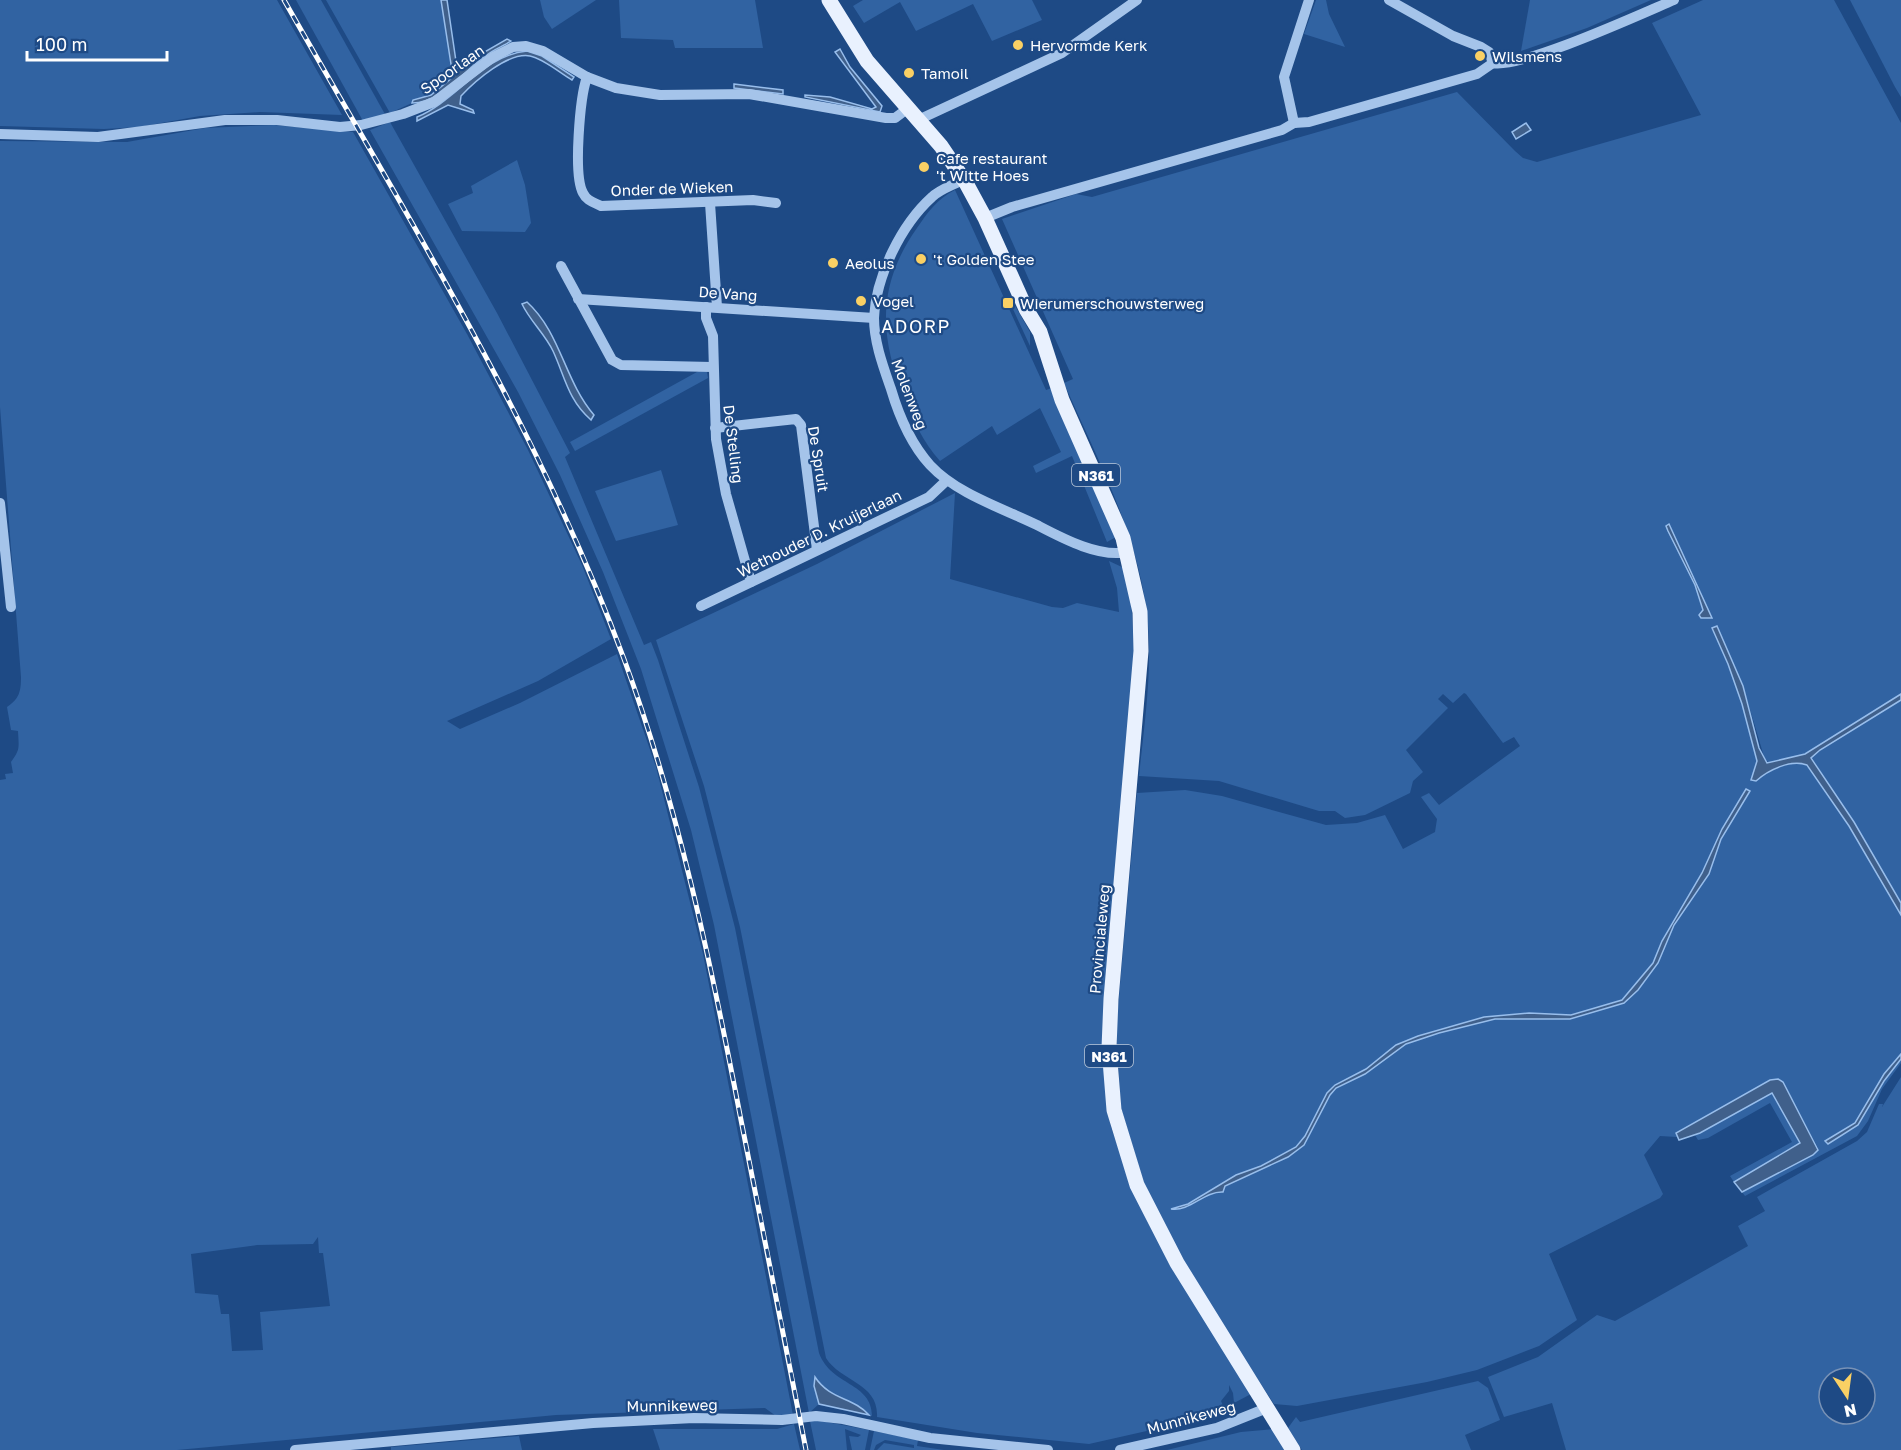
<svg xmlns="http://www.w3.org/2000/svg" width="1901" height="1450" font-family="'Golos Text',sans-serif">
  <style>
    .green { fill: #3163a2; fill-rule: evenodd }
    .water { fill: #40608b; stroke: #98beec; stroke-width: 1.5 }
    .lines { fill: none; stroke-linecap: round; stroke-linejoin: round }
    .minor { stroke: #a5c4ea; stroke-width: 10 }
    .major { stroke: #e9f1fe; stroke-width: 15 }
    .rail-casing { stroke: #fff; stroke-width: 5 }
    .rail { stroke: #1e4a85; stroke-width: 3; stroke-dasharray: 9; stroke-linecap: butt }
    .poi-dot { fill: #fad064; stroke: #1e4a85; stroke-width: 2 }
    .labels { text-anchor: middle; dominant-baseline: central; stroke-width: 4.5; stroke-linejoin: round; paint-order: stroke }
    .shield { fill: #1e4a85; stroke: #bcc9da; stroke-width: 1.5 }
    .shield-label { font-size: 14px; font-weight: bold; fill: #fff }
    .poi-label { font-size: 15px; fill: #fff; stroke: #1e4a85; text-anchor: start }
    .street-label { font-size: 15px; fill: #fff; stroke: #1e4a85 }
    .quarter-label { font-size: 18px; letter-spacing: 1.5px; fill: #fff; stroke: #1e4a85 }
  </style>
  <rect width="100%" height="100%" fill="#1e4a85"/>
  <g class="green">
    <polygon points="0,0 277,0 342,115 260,112 200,116 139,127 104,129 0,126"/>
    <polygon points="296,0 321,0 386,116 363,121"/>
    <polygon points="326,0 441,0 453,77 431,95 413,100 412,103 390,113"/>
    <polygon points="540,0 596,0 552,29 544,17"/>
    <polygon points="619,0 755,0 763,48 675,48 673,40 621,38"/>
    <polygon points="863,0 1032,0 1042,20 992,41 973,4 916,31 900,2 864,23 853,6"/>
    <polygon points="1316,0 1326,0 1329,14 1345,47 1304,34"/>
    <polygon points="1530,0 1651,0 1587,28 1521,51"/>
    <path d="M1703 0H1834L1901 123V903L1811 756 1805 754 1770 763 1765 760 1743 686 1717 626 1712 629 1728 664 1742 704 1757 761 1751 780 1755 781C1768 771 1790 759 1807 765L1849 826 1901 915V1054C1881 1073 1872 1099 1856 1121 1848 1131 1835 1133 1827 1144 1870 1124 1872 1092 1901 1059V1063L1882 1089 1868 1121 1857 1136 1745 1196 1742 1192 1813 1155 1818 1148 1783 1082 1706 1116 1677 1133V1137L1660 1136 1644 1155 1663 1194 1660 1198 1549 1254 1577 1320 1539 1346 1477 1370 1427 1382 1297 1406 1274 1404 1194 1282 1147 1194 1121 1108 1116 1030 1137 793 1185 790 1222 796 1326 825 1357 823 1385 815 1403 849 1435 832 1437 819 1421 797 1429 793 1439 805 1520 746 1514 737 1503 743 1466 694 1464 693 1453 703 1443 694 1438 699 1448 708 1406 750 1423 772 1413 781 1410 793 1365 815 1345 818 1335 811H1319L1219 781 1139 776C1144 727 1152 675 1148 625 1141 539 1098 461 1064 383L1073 379 1002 219 1076 194 1092 197 1457 92 1515 151 1523 158 1537 162 1701 115 1652 23Z"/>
    <polygon points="1850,0 1901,0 1901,97 1895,87"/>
    <path d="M390 122 497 313 570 453 565 457 644 645 651 642 658 660 699 787 735 928 819 1353C831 1386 872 1382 872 1416 854 1406 827 1394 816 1378L814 1387 819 1404 809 1413 714 925 691 830 641 669 603 572 560 475 518 392 370 130Z"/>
    <path d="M274 125 353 132 467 334 528 450 582 565 611 639 538 681 447 721 460 729 520 703 617 654 656 767 703 954 793 1415 776 1416 765 1408 556 1415 177 1450H0V780L6 779 5 774 13 773 11 762C20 749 19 749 18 731L11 730 7 707C19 699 21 692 21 677L0 407V141L127 142 205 128ZM318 1237 319 1253H323L330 1306 260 1312 263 1350 232 1351 229 1314H221L218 1295 195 1293 191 1254 257 1245 313 1244Z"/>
    <polygon points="517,160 525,185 531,223 525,232 462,231 448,204 473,193 471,186"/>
    <path d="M955 190 1046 390 1052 388 1116 537 1107 542 1072 456 1036 473 1033 466 1061 452 1040 408 997 435 992 426 940 461C923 442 913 420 904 397 879 335 877 285 917 228 928 212 937 199 955 190Z"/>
    <polygon points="1014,304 1030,332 1030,346 1012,307"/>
    <polygon points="706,367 708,378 575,451 570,442"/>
    <polygon points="661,470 678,525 616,541 595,491"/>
    <path d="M955 493 950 579 1052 607 1063 608 1077 603 1119 612 1117 588 1109 561 1124 568 1131 598 1134 649 1107 1105 1111 1127 1128 1176 1251 1394 1234 1403 1233 1393 1229 1385V1391L1221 1401 1225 1410 1222 1414 1089 1444 977 1433 877 1417C879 1383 841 1382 826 1358L740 927 704 786 656 640 817 564Z"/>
    <path d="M1901 1077V1450H1566L1552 1403 1504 1417 1488 1377 1538 1357 1597 1315 1615 1321 1748 1246 1738 1226 1765 1211 1757 1197 1857 1141 1867 1132 1879 1104H1883L1882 1107ZM1829 1378H1865V1414H1829Z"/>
    <polygon points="1772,1093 1800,1143 1734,1182 1730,1176 1792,1142 1770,1103 1708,1138 1698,1140 1695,1135"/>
    <polygon points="1478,1381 1488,1388 1500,1420 1465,1435 1471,1450 1302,1450 1288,1428 1296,1417 1300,1422"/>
    <polygon points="816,1420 869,1430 865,1450 852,1450 849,1436 858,1437 861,1435 845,1429 847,1450 816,1450 810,1421"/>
    <polygon points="794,1424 800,1450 660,1450 653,1429 777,1429"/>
    <polygon points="1274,1429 1287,1450 1167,1450 1241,1432"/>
    <polygon points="874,1431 918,1440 917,1446 944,1450 877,1450 884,1443 914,1448 914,1445 885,1440 876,1445 874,1450 870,1450"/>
    <polygon points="519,1436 522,1450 391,1450 391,1447"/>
  </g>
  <g class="water">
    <path d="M441 0H447L457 68 507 39 511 41C504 46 494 49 487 55 464 70 441 103 412 103L413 100 431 95 453 77Z"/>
    <polygon points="840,49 850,67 882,106 880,112 805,97 805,95 830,97 872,109 876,107 835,52"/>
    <path d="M527 51 542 56 574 77 572 80C560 73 544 59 530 56 508 52 475 81 461 96L460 104 473 110 474 113 448 105 417 121V117C456 101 483 55 527 51Z"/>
    <polygon points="734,84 783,90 783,94 734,88"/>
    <polygon points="1526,123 1531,130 1516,139 1512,132"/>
    <path d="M527 302C561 333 564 380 594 415L591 420C568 400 565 377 553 351 545 334 530 321 522 304Z"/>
    <polygon points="1669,524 1712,618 1701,618 1699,615 1703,610 1695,585 1668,531 1666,526"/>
    <path d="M1717 626 1743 686 1759 748 1767 763 1805 754 1901 694V700L1820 750 1811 758 1854 822 1901 903V915L1849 826 1807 765C1791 759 1768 770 1756 781L1751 780 1757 761 1742 704 1728 664 1712 628Z"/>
    <path d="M1746 789 1750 791 1721 839 1709 874 1674 925 1658 963 1638 990 1624 1003 1570 1019H1495L1439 1033 1406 1044 1365 1074 1336 1088 1330 1095 1304 1145 1288 1157 1225 1186 1223 1192C1204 1191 1190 1212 1171 1209L1188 1204 1236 1175 1261 1166 1296 1147 1305 1136 1327 1093 1335 1085 1366 1069 1396 1045 1418 1036 1484 1017 1529 1013 1571 1015 1622 1000 1653 963 1662 941 1702 873 1722 829Z"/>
    <polygon points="1901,1054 1901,1059 1884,1081 1858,1125 1828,1144 1825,1141 1855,1123 1884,1074"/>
    <polygon points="1778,1079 1783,1082 1818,1150 1813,1155 1742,1192 1734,1182 1800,1143 1772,1093 1700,1133 1679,1140 1676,1133 1770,1080"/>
    <path d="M815 1377C830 1400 853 1397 869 1415L819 1404 814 1386Z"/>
  </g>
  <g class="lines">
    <g class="minor">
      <polyline points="1389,0 1453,36 1481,47 1489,52 1493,63"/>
      <path d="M1493 63C1521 69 1641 14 1674 0"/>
      <path d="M587 77C580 97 573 175 583 193 587 201 593 202 601 206L753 200 776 203"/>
      <polyline points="918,120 1062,53 1137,0"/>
      <polyline points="1294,123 1284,77 1309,0"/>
      <polyline points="0,134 98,137 225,120 277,120 340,127 361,125 403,114 434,102 493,57 513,47 526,46 543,51 587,77 616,88 660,95 749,94 886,118 895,118 907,109"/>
      <path d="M964 179C954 185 940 189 932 197 901 225 876 276 874 318 874 342 883 366 891 389 899 416 911 444 930 465 957 494 1002 508 1037 525 1062 538 1099 558 1127 552"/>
      <polyline points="710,203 717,307"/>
      <polyline points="985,218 1012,207 1282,130 1294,123 1309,122 1477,74 1493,63"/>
      <polyline points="561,266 612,360 621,365 712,367"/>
      <polyline points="578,299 874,318"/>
      <polyline points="706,307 706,318 713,336 716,439 726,494 751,582"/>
      <polyline points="715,428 796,419 801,425 817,550"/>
      <polyline points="0,503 11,607"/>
      <polyline points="701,606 929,497 946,481"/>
      <polyline points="295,1450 593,1423 694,1418 782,1420 816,1416 843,1419 930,1438 1048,1450"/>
      <polyline points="1120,1450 1217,1428 1267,1408"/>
    </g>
    <polyline class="major" points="829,0 867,61 941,146 966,183 985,218 1026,309 1040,332 1062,400 1123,538 1140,612 1141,651 1111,999 1109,1048 1114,1110 1137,1185 1177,1263 1293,1450"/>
    <g class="rail-casing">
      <path id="rail" d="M284 0C406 215 538 426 624 659 679 809 711 964 741 1120 763 1230 785 1340 806 1450"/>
    </g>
    <use href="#rail" class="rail"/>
  </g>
  <g class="poi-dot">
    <circle cx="1018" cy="45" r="6"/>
    <circle cx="1480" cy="56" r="6"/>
    <circle cx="909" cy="73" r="6"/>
    <circle cx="924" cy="167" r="6"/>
    <circle cx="921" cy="259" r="6"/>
    <circle cx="833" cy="263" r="6"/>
    <circle cx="861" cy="301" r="6"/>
    <rect x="1002" y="297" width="12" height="12" rx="3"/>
  </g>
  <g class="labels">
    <g class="shield">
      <rect x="1072" y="464" width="48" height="22" rx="4.5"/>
      <rect x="1085" y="1045" width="48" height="22" rx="4.5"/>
    </g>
    <g class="shield-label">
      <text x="1096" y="475">N361</text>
      <text x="1109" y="1056">N361</text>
    </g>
    <g class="poi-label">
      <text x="1030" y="45">Hervormde Kerk</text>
      <text x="1492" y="56">Wilsmens</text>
      <text x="921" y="73">Tamoil</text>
      <text x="936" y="158">Cafe restaurant<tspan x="936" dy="17">'t Witte Hoes</tspan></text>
      <text x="933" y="259">'t Golden Stee</text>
      <text x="845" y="263">Aeolus</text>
      <text x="873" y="301">Vogel</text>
      <text x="1020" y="303">Wierumerschouwsterweg</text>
    </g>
    <g class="street-label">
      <text transform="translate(452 69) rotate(-35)">Spoorlaan</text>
      <text transform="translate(672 188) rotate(-2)">Onder de Wieken</text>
      <text transform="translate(728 293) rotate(4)">De Vang</text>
      <text transform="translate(910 394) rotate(69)">Molenweg</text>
      <text transform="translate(734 444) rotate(83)">De Stelling</text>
      <text transform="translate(819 459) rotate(81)">De Spruit</text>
      <text transform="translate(819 533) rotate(-26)">Wethouder D. Kruijerlaan</text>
      <text transform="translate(1099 939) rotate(-85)">Provincialeweg</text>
      <text transform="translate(672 1405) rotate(-1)">Munnikeweg</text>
      <text transform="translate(1191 1417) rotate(-15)">Munnikeweg</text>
    </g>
    <g class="quarter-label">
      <text x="916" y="326">ADORP</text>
    </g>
  </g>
  <g transform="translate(1847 1396) rotate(167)"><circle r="28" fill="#1e4a85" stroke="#7892b6" stroke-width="1.5"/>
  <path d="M0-4.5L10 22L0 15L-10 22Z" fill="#fad064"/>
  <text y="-9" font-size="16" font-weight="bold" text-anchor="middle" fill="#ffffff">N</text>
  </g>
  <path d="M27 51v9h140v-9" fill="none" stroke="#ffffff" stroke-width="3"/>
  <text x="36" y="51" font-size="18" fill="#ffffff" stroke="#1e4a85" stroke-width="4.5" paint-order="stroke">100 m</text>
</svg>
